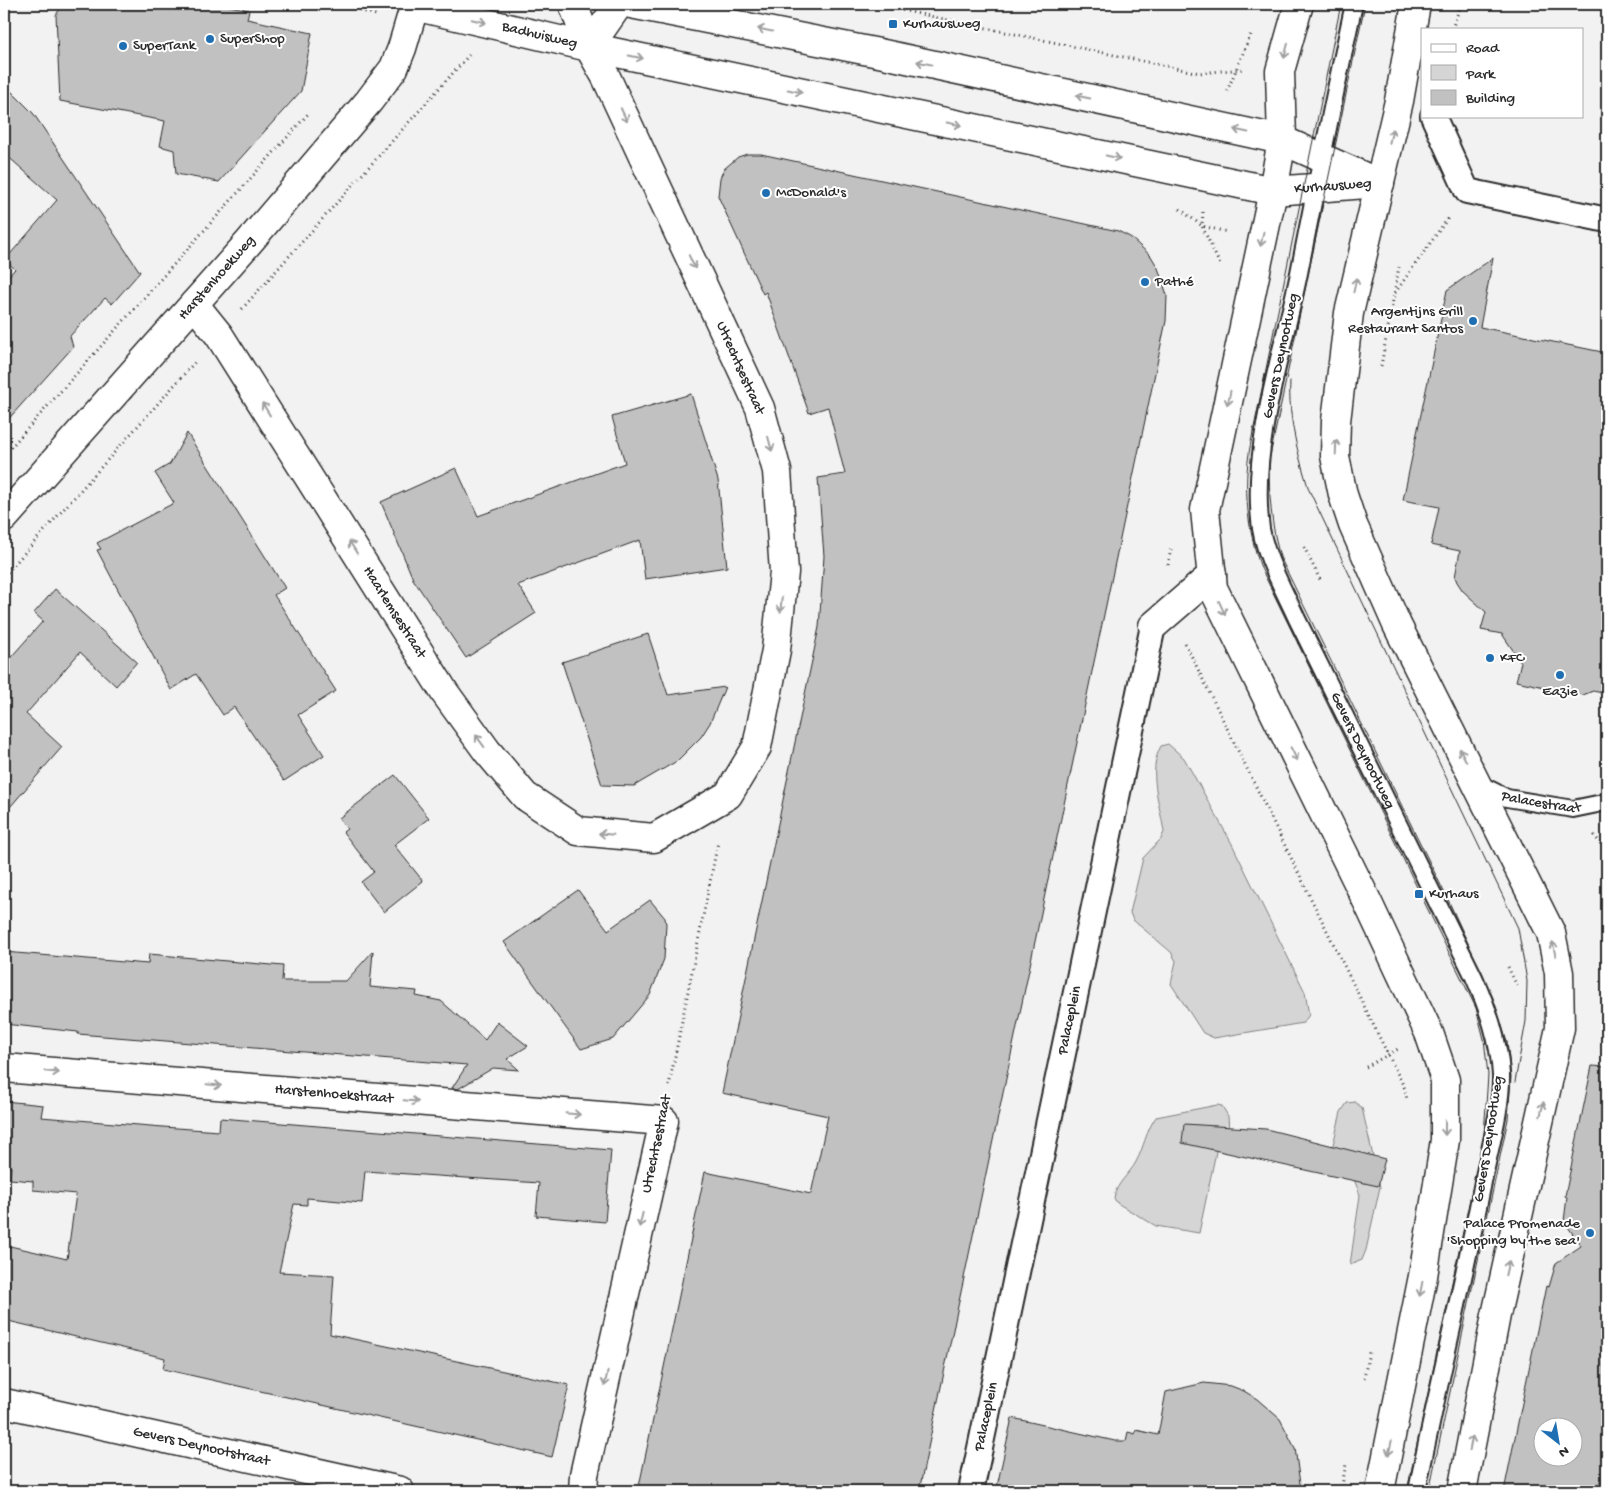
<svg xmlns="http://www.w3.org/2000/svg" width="1611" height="1495" font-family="'Gochi Hand',sans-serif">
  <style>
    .green { fill: #d5d5d5; stroke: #808080 }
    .building { fill: #c1c1c1; stroke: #2b2b2b; fill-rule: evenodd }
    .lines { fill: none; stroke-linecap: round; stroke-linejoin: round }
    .service-casing { stroke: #2b2b2b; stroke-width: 20 }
    .pedestrian-casing { stroke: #2b2b2b; stroke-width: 28 }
    .minor-casing { stroke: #2b2b2b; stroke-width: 31 }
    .tertiary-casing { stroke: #2b2b2b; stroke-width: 31 }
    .secondary-casing { stroke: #2b2b2b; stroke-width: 31 }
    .path { stroke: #2b2b2b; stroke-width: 3; stroke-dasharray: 1 4; stroke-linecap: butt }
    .service { stroke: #fff; stroke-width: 16 }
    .pedestrian { stroke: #fff; stroke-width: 24 }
    .minor { stroke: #fff; stroke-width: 28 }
    .tertiary { stroke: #fff; stroke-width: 28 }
    .secondary { stroke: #fff; stroke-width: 28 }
    .tram { stroke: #2b2b2b; stroke-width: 1 }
    .oneway { stroke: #a0a0a0 }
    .poi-dot { fill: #1f6fb2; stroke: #fff; stroke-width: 2 }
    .labels { text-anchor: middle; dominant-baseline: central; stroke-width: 4; stroke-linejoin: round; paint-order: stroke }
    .poi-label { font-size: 15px; fill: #2b2b2b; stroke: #fff; text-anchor: start }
    .street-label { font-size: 15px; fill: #2b2b2b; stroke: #fff }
  </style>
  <rect width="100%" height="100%" fill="#f2f2f2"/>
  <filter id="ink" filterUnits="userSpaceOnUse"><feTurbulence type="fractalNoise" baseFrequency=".02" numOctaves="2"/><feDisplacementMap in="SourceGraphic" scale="10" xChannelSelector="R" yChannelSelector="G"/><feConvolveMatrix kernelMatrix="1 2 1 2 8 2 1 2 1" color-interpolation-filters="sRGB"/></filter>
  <g filter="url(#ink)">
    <g class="green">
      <path d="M1168 744 1184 758 1231 842 1305 992 1309 1015 1303 1023 1214 1038 1203 1033 1171 984 1176 961 1171 952 1133 920 1130 913 1143 858 1161 839 1164 832C1160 805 1147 770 1161 746Z"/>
      <polygon points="1355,1102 1362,1108 1380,1187 1366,1250 1362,1260 1350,1265 1360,1195 1352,1174 1327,1169 1341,1112 1347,1103"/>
      <path d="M1217 1105 1222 1106 1228 1116 1229 1130 1217 1147 1199 1233 1156 1226 1117 1203 1114 1198C1116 1183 1129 1175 1136 1162 1144 1147 1146 1131 1156 1117Z"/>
    </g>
    <g class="building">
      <polygon points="63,4 220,4 249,10 247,19 312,33 301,91 219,182 176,174 174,150 160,146 165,121 60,101 56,15"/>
      <polygon points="4,84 33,113 140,272 112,304 105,298 70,336 73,347 4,424 4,281 15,269 5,260 57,200 4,153"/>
      <polygon points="747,154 761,154 1118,231 1130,237 1151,256 1158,268 1167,295 1166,321 919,1491 638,1491 705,1172 811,1194 828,1116 722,1093 819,627 824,556 818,478 845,474 828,407 809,413 766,292 763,294 718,196 720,178 724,169 738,157"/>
      <polygon points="1493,258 1480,327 1607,353 1607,694 1593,691 1583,695 1516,681 1521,662 1502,634 1481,630 1486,612 1463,591 1457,582 1455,577 1460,551 1431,545 1439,507 1403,500 1447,290"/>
      <polygon points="691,394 718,480 727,567 645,579 640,540 518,585 536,613 466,658 413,579 381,502 456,468 478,516 625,463 612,417"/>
      <polygon points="187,433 285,588 274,595 336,691 298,715 324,755 284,781 234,707 223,715 196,674 171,690 97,550 101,549 97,543 174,503 155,473 170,464"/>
      <polygon points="55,589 137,662 116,686 80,652 26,714 62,747 4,814 4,665 43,621 34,613"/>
      <polygon points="648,634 668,695 725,687 710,723 701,737 677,761 634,786 602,785 562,662"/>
      <polygon points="395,775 429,818 394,845 423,881 384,912 361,882 374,872 343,832 347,829 339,818"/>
      <polygon points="578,890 608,930 650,900 665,918 666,924 664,959 650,995 613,1039 581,1049 504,942"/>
      <polygon points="373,951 370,987 417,991 416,996 441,1001 485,1040 497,1022 528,1046 507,1059 519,1070 493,1068 458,1089 452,1088 467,1065 78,1034 78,1032 4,1024 4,952 148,964 149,954 283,966 282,981 346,981"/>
      <path d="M1592 1066 1607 1067V1491H1504L1546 1286 1549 1287 1556 1263 1581 1246 1564 1221 1567 1197 1565 1196ZM1544 1428H1574V1458H1544Z"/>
      <polygon points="4,1101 43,1105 41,1117 163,1127 219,1131 220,1118 611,1150 605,1222 536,1216 539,1183 365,1171 362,1203 307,1198 307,1205 294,1204 279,1272 334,1275 330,1334 569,1385 552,1457 163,1369 165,1358 4,1320 4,1267 10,1246 67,1259 76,1194 33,1190 33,1181 10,1179 11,1167 4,1167"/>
      <polygon points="1184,1124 1266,1129 1385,1159 1378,1186 1182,1143"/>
      <polygon points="1204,1383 1231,1386 1244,1391 1257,1399 1280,1419 1295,1448 1301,1491 996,1491 1012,1418 1115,1441 1126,1441 1128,1432 1135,1434 1136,1430 1158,1435 1166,1392"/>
    </g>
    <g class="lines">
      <g class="service-casing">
        <g id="service">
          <path id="s1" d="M1354 4C1334 95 1316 187 1298 278 1282 354 1252 443 1260 520 1262 552 1284 590 1297 619L1474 977C1488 1009 1499 1040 1501 1075 1502 1108 1488 1154 1482 1187 1462 1289 1437 1390 1417 1491"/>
          <path id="s2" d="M1477 783 1507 798 1573 809 1607 802"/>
        </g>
      </g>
      <g class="pedestrian-casing">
        <g id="pedestrian">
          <polyline points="1433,116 1467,191 1607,220"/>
          <path id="s3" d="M971 1491 1153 626"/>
        </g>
      </g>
      <g class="minor-casing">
        <g id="minor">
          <path id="s4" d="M194 304 219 335 445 693 487 751 525 796 578 831 654 838 728 795 757 747 776 650 784 572 777 471 760 408 606 77 589 47"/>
          <polyline points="1153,626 1212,575"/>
          <path id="s5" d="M4 1068 664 1121 584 1475 583 1491"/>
          <path id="s6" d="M4 1403 400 1491"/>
        </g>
      </g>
      <g class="tertiary-casing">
        <g id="tertiary">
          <path id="s7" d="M414 6 589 47 619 4"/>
          <path id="s8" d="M4 518 249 242 369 101 394 68 402 48 415 4"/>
        </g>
      </g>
      <g class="secondary-casing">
        <g id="secondary">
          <path id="s9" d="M573 4 589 47 1273 191 1380 183"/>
          <polyline points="631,4 879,53 1282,140 1378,183"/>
          <polyline points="1299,4 1280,71 1282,140 1273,191 1205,510 1213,588 1367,901 1429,1033 1445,1080 1445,1140 1423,1276 1380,1491"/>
          <polyline points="1416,4 1399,101 1349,313 1336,421 1335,456 1343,495 1353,525 1397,625 1551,933 1559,973 1560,1028 1496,1315 1462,1491"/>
        </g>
      </g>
      <g class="path">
        <polyline points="352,4 362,11 376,15"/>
        <polyline points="873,4 1199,73 1244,69"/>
        <polyline points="1452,29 1461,4"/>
        <polyline points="1227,91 1252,32"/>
        <polyline points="1180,209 1202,226 1227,232"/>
        <polyline points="1203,212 1202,226 1220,265"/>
        <polyline points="1395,293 1448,218"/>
        <polyline points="242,309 469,55"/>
        <polyline points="1381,366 1399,267"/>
        <polyline points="4,455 308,114"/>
        <polyline points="1304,547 1321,582"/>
        <polyline points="1168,565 1171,549"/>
        <polyline points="4,576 195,362"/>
        <polyline points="1185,643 1405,1089 1407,1100"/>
        <polyline points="1594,835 1607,852"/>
        <polyline points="1508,967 1517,986"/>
        <polyline points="1366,1067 1398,1049"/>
        <polyline points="669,1086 718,842"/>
        <polyline points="1364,1378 1369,1352"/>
        <polyline points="1341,1491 1346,1464"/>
      </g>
      <use href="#service" class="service"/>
      <use href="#pedestrian" class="pedestrian"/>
      <use href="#minor" class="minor"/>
      <use href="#tertiary" class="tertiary"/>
      <use href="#secondary" class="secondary"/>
      <g class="tram">
        <path d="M1341 4 1250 447C1243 487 1247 529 1261 568L1476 1008 1484 1039 1488 1075 1484 1135 1407 1491"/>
        <path d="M1365 4 1269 461C1269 494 1271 525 1280 557L1450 904 1493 998 1507 1042 1511 1077 1508 1119 1429 1491"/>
        <path d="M1290 381C1288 418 1298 455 1309 490L1518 928 1527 981 1526 1021 1515 1082"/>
      </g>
    </g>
    <defs><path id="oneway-shaft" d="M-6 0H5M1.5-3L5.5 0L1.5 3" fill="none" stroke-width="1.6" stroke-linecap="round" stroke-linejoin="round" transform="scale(1.25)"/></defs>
    <g class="oneway">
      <use href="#oneway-shaft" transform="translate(479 21) rotate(13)"/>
      <use href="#oneway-shaft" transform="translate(765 30) rotate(-169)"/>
      <use href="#oneway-shaft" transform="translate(1286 51) rotate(105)"/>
      <use href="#oneway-shaft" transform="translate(636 57) rotate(12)"/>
      <use href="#oneway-shaft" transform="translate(924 63) rotate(-168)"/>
      <use href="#oneway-shaft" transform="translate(795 91) rotate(12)"/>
      <use href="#oneway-shaft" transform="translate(1083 97) rotate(-168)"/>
      <use href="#oneway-shaft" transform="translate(624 115) rotate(65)"/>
      <use href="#oneway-shaft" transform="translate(954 124) rotate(12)"/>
      <use href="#oneway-shaft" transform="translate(1241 131) rotate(-168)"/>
      <use href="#oneway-shaft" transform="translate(1391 136) rotate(-77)"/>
      <use href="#oneway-shaft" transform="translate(1113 157) rotate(12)"/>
      <use href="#oneway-shaft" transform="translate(1262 239) rotate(102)"/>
      <use href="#oneway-shaft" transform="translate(692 262) rotate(65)"/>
      <use href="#oneway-shaft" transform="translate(1355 285) rotate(-78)"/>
      <use href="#oneway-shaft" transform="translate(1229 398) rotate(102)"/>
      <use href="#oneway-shaft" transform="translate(266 409) rotate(-122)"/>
      <use href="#oneway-shaft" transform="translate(770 444) rotate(75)"/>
      <use href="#oneway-shaft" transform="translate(1336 447) rotate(-88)"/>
      <use href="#oneway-shaft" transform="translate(353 547) rotate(-122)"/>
      <use href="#oneway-shaft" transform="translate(781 605) rotate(96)"/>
      <use href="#oneway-shaft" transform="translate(1222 608) rotate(66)"/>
      <use href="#oneway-shaft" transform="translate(480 741) rotate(-126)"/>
      <use href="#oneway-shaft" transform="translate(1294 754) rotate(63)"/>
      <use href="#oneway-shaft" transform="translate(1463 755) rotate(-117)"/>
      <use href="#oneway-shaft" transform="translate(606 834) rotate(-175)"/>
      <use href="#oneway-shaft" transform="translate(1554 949) rotate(-102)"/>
      <use href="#oneway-shaft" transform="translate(52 1072) rotate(5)"/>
      <use href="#oneway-shaft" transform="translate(214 1085) rotate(5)"/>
      <use href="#oneway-shaft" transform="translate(411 1101) rotate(5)"/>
      <use href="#oneway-shaft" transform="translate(1542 1109) rotate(-77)"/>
      <use href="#oneway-shaft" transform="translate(573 1114) rotate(5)"/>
      <use href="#oneway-shaft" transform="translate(1445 1128) rotate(90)"/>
      <use href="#oneway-shaft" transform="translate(641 1220) rotate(103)"/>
      <use href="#oneway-shaft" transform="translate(1507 1268) rotate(-77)"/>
      <use href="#oneway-shaft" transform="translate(1421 1289) rotate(101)"/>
      <use href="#oneway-shaft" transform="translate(606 1379) rotate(103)"/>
      <use href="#oneway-shaft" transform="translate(1471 1443) rotate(-79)"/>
      <use href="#oneway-shaft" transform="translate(1390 1448) rotate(103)"/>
    </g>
  </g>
  <g class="poi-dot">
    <rect x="888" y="19" width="10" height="10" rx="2.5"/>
    <circle cx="210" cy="39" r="5"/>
    <circle cx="123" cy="46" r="5"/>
    <circle cx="766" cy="193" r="5"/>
    <circle cx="1145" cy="282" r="5"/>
    <circle cx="1473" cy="321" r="5"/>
    <circle cx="1490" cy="658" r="5"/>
    <circle cx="1560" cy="675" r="5"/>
    <rect x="1414" y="889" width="10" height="10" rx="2.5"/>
    <circle cx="1590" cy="1233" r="5"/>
  </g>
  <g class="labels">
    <g class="poi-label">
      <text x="903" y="24">Kurhausweg</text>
      <text x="220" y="39">SuperShop</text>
      <text x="133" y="46">SuperTank</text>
      <text x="776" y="193">McDonald's</text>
      <text x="1155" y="282">Pathé</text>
      <text x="1463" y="312" text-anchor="end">Argentijns Grill<tspan x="1463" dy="17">Restaurant Santos</tspan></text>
      <text x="1500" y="658">KFC</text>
      <text x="1560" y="692" text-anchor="middle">Eazie</text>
      <text x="1429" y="894">Kurhaus</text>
      <text x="1580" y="1224" text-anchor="end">Palace Promenade<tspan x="1580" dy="17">'Shopping by the sea'</tspan></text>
    </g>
    <g class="street-label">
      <text stroke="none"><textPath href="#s7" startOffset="129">Badhuisweg</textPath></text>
      <text stroke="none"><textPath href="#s9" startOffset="805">Kurhausweg</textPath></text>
      <text stroke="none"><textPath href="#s8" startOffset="321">Harstenhoekweg</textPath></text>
      <text transform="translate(1281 356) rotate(-78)">Gevers Deynootweg</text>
      <text transform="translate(740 368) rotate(66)">Utrechtsestraat</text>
      <text stroke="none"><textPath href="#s4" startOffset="368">Haarlemsestraat</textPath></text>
      <text stroke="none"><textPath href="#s1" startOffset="779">Gevers Deynootweg</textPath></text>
      <text stroke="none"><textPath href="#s2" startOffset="68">Palacestraat</textPath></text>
      <text stroke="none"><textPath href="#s3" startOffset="481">Palaceplein</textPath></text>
      <text stroke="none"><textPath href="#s5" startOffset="331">Harstenhoekstraat</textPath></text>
      <text transform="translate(1489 1139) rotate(-81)">Gevers Deynootweg</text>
      <text transform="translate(657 1144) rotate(-78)">Utrechtsestraat</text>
      <text stroke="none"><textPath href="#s3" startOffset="76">Palaceplein</textPath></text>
      <text stroke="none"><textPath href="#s6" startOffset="202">Gevers Deynootstraat</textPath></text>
    </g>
  </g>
  <rect width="1611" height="1495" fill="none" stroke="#fff" stroke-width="20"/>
  <rect x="10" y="10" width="1591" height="1475" fill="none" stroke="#2b2b2b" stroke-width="2" filter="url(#ink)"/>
  <rect x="1421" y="28" width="162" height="90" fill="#ffffff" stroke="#aaaaaa"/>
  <rect x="1431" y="44" width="25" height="8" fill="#ffffff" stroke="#aaaaaa"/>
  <text x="1466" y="52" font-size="15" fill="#2b2b2b">Road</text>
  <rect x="1431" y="65" width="25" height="15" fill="#d5d5d5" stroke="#aaaaaa"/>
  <text x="1466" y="78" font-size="15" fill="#2b2b2b">Park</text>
  <rect x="1431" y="90" width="25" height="15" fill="#c1c1c1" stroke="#aaaaaa"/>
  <text x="1466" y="102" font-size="15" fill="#2b2b2b">Building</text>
  <g transform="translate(1558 1442) rotate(149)"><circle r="24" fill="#ffffff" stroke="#aaaaaa"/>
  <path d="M0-4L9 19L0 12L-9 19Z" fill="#1f6fb2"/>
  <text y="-8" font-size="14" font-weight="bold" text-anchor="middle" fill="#2b2b2b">N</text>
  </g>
</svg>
